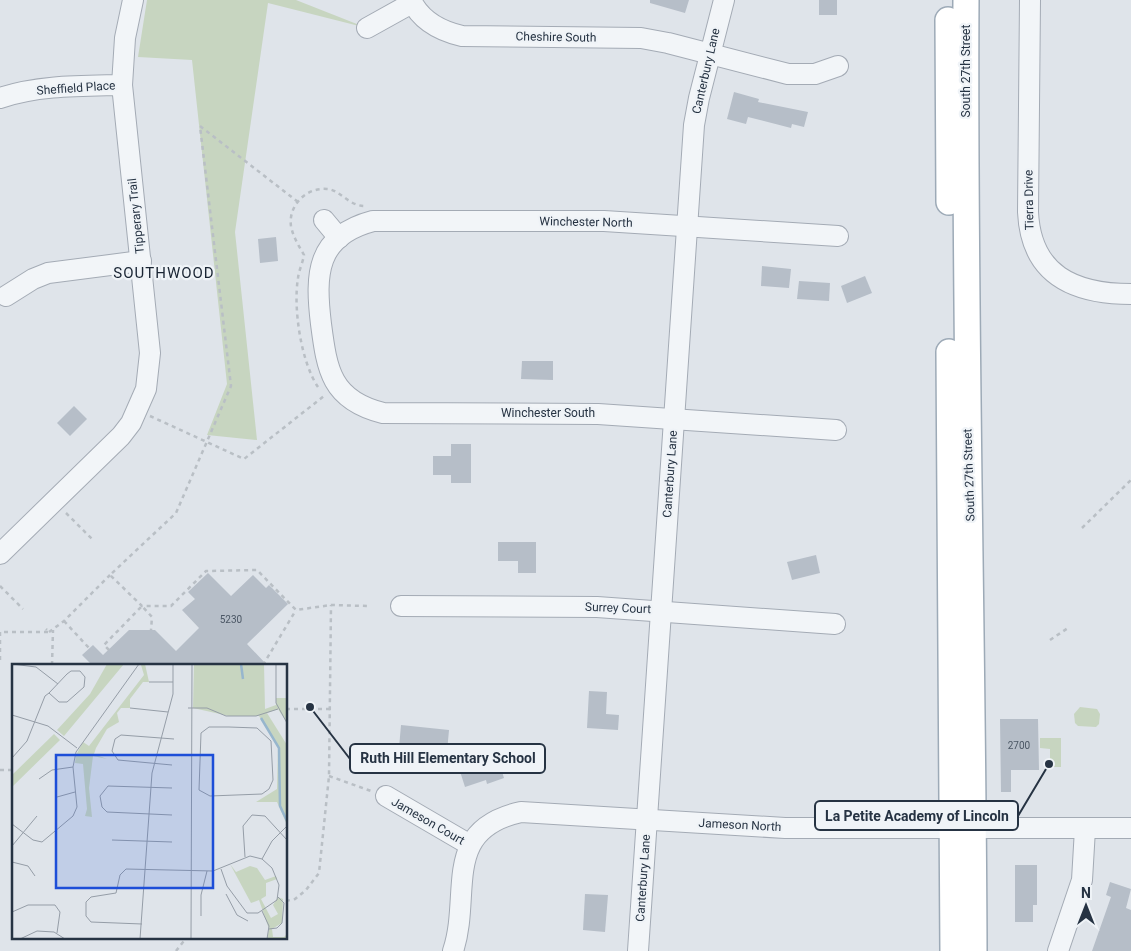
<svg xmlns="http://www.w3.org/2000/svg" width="1131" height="951" font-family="Roboto,sans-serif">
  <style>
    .green { fill: #c7d5c0 }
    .building { fill: #b6bec8 }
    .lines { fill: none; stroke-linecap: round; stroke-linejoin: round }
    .minor-casing { stroke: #a4abb5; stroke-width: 22 }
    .major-casing { stroke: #9daab7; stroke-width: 28 }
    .path { stroke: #b9bfc5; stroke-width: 2.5; stroke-dasharray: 4 4; stroke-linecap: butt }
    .minor { stroke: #f2f5f8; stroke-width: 20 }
    .major { stroke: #fff; stroke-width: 25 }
    .labels { text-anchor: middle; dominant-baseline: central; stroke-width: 4.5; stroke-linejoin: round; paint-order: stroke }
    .number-label { font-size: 10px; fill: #4a5664 }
    .street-label { font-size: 12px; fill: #263343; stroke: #eff3f7 }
    .quarter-label { font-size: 15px; letter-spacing: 1px; fill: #192433; stroke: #eff3f7 }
    .inset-river { fill: none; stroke: #97b6cd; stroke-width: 2.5 }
    .inset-road { fill: none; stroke: #959da7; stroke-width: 1 }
    .view { fill: #1d4ed8; fill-opacity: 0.15; stroke: #1d4ed8; stroke-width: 2.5 }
    .inset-edge { fill: none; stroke: #263343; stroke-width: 2.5 }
    .leader { fill: none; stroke: #263343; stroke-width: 2 }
    .callout-dot { fill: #263343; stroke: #eff3f7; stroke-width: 2 }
    .callout { fill: #eff3f7; stroke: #263343; stroke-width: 2 }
    .callout-label { font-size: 14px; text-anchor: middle; font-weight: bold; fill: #263343 }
  </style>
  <rect width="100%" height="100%" fill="#dfe4ea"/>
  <g class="green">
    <polygon points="147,0 296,0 367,28 268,3 235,232 257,440 207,435 227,384 192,60 138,57"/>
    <polygon points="1080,707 1097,709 1100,714 1099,724 1096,727 1078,726 1075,723 1074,714"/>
    <polygon points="1040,738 1061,738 1061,767 1050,767 1050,749 1040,748"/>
  </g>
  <g class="building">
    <polygon points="650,0 689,0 685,13 650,3"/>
    <rect x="819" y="0" width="18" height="15"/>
    <polygon points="734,92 759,99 758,102 808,112 804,127 792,124 791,128 748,117 746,124 727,119"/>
    <polygon points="276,237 278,261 260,263 258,239"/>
    <polygon points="762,266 791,269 789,288 761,286"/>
    <polygon points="865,276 872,293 847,303 841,286"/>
    <polygon points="799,281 830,283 829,301 797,299"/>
    <polygon points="522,361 553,361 553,380 521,379"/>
    <polygon points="74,406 87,419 70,436 57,423"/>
    <polygon points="451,444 471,444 471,483 451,483 451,475 433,475 433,456 451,456"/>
    <polygon points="498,542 536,542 536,573 518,573 518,561 498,561"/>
    <polygon points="816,555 820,573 792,580 787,562"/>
    <polygon points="208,573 231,596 253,575 266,588 269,585 288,604 247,644 267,665 92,665 82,655 93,645 103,655 129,630 155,630 176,651 199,628 182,610 195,599 188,592"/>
    <polygon points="589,691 607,692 606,714 619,715 618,730 587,728"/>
    <polygon points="1000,719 1038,719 1039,770 1011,770 1011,792 1001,792"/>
    <polygon points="401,725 449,730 447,752 399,748"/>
    <polygon points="495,750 504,778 487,784 486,780 465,787 457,762"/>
    <polygon points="1015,865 1037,865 1037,905 1033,905 1033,922 1015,922"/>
    <polygon points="1110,882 1131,889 1126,908 1131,910 1131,951 1092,951 1111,897 1106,895"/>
    <polygon points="585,894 608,895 605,932 583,930"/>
  </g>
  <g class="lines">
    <g class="minor-casing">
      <g id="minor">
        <path d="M411 0C421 21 440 31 462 36L641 38 668 43 788 74H815L838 66"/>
        <path d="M1030 0 1028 212C1031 275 1074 294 1131 294"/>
        <polyline points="367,28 412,3"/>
        <path d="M0 98C39 85 81 86 122 85"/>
        <polyline points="324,220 339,238"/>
        <polyline points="6,296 33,279 48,273 141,261"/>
        <path d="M836 430 598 414 383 413C331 400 327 370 321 324 315 274 316 236 373 221H604L838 236"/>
        <polyline points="0,554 121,436 131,423 146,389 150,353 122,85 125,38 133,0"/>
        <polyline points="401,606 597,607 835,624"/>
        <polyline points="386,796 470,845"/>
        <path d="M453 951C472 894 440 830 521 812L785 828H1131"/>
        <polyline points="638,951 694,125 699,98 724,0"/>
        <polyline points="1058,951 1082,880 1085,829"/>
      </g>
    </g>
    <g class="major-casing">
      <g id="major">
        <path d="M966 0C964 317 973 634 974 951"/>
        <polyline points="948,20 949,202"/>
        <polyline points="949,352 953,951"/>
      </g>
    </g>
    <g class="path">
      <polyline points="298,202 200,126 231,386 176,513 110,575 142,606 171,606 206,571 257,570 296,610 331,605 368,606"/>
      <path d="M318 387C301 362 293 308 298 278 299 270 303 262 304 255 299 246 293 237 291 226 288 206 306 187 327 189 341 190 348 206 365 206"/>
      <polyline points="150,416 244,459 324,396"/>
      <polyline points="66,513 93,540"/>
      <polyline points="1082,528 1131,480"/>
      <polyline points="0,586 23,609"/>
      <polyline points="64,621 89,648"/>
      <polyline points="49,632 64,621 110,575"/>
      <polyline points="1050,640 1068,628"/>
      <polyline points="109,650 104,645 142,606 152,617 151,630"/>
      <polyline points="0,660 0,632 49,632 46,629"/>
      <polyline points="52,665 53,630"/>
      <polyline points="263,665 296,610"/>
      <polyline points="286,709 330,709"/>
      <polyline points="0,770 14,770"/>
      <polyline points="329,776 371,791"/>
      <polyline points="286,901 295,899 306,890 319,873 329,776 331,605"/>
      <polyline points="176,951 187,937"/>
    </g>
    <use href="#minor" class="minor"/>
    <use href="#major" class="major"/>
  </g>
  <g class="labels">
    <g class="number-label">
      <text x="231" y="619">5230</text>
      <text x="1019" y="745">2700</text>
    </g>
    <g class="street-label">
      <text transform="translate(556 37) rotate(1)">Cheshire South</text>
      <text transform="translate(706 71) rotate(-77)">Canterbury Lane</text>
      <text transform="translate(966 71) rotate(-90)">South 27th Street</text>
      <text transform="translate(76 88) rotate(-4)">Sheffield Place</text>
      <text transform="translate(1029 200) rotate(-91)">Tierra Drive</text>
      <text transform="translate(136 216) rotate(-96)">Tipperary Trail</text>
      <text transform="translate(586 222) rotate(1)">Winchester North</text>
      <text x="548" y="413">Winchester South</text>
      <text transform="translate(670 474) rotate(-86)">Canterbury Lane</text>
      <text transform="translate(969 475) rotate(-92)">South 27th Street</text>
      <text transform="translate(618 608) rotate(2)">Surrey Court</text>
      <text transform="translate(428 821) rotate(30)">Jameson Court</text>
      <text transform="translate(740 825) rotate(3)">Jameson North</text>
      <text transform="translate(643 878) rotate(-86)">Canterbury Lane</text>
    </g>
    <g class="quarter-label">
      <text x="164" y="273">SOUTHWOOD</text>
    </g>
  </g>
  <g transform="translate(12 664)">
    <rect width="275" height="275" fill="#dfe4ea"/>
    <path d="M95 0H112L52 72 45 66 78 30ZM133 0 137 18H131L118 35V44H109L105 49 107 58 95 65 84 84 82 90 95 95 81 92 77 124 80 153 73 152 75 145 71 100 63 99 64 91 71 78 77 82 132 11 129 1ZM182 0H252L253 45 264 41V34H274L275 28V59L266 45 255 49 275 81V161L265 138H244L265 125 266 83 247 52H217L181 44ZM42 70 48 76 0 123V111ZM218 200 224 208 238 202 245 204 253 216 264 212 265 215 254 219V232L249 235 259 254 266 250 261 241 266 233 271 235 270 259 260 265 261 273H272L275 270V275H255L257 265 247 236 239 239Z" fill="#c7d5c0"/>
    <path class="inset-river" d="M229 0 231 15M249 54 267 84 268 142 275 157"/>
    <path class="inset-road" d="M0 0 24 3 46 20M264 0V39L275 59M137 18H161M118 44 156 48M176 44H195L214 52H244L266 45M0 51 36 62 65 84M217 63 245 64 259 77 261 116 257 125 250 130 198 132 187 126 189 69 197 63ZM0 94 15 77 33 32 37 29 55 10 59 7H68L73 13 72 23 55 38H47L37 29M160 101 106 96 100 87 103 75 109 71 162 75M27 115 40 106 61 103M45 133 63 128M160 151 95 148 90 143 88 132 96 122 160 124M0 160 21 176 30 178 61 152 65 143 61 103 64 88 127 0M100 176 160 178M0 182 25 152M233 193 231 162 240 151 253 152 275 176M250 195 260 177 275 162M0 198 16 202 23 212M214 230 225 251 236 257M250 247 257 262 255 275M0 248 16 241H43L48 248 45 269M189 252V231L195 207M130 260 79 258 74 252V238L79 233 104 229 108 211 114 205 201 207 238 192 250 195 260 204 267 221 265 236 246 249H235L215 222 209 205M257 265 265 264 270 259 272 239 266 233M8 275 25 267 42 268 53 275M128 275 140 109 161 30V0M179 275 180 0"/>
    <path class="view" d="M44 91H201V224H44Z"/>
    <rect width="275" height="275" class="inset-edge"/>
  </g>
  <path class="leader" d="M310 707L350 759M1049 764L1018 816"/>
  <g class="callout-dot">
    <circle cx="310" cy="707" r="5"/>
    <circle cx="1049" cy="764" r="5"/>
  </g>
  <g class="callout">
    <rect x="350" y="744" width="195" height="29" rx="5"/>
    <rect x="815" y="801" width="203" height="29" rx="5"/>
  </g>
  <g class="callout-label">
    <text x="448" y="763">Ruth Hill Elementary School</text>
    <text x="917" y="821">La Petite Academy of Lincoln</text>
  </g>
  <g transform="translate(1086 906)" stroke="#eff3f7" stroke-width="4" paint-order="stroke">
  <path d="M0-4L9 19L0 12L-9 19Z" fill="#263343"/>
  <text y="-8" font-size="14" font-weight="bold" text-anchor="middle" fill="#263343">N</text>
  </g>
</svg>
